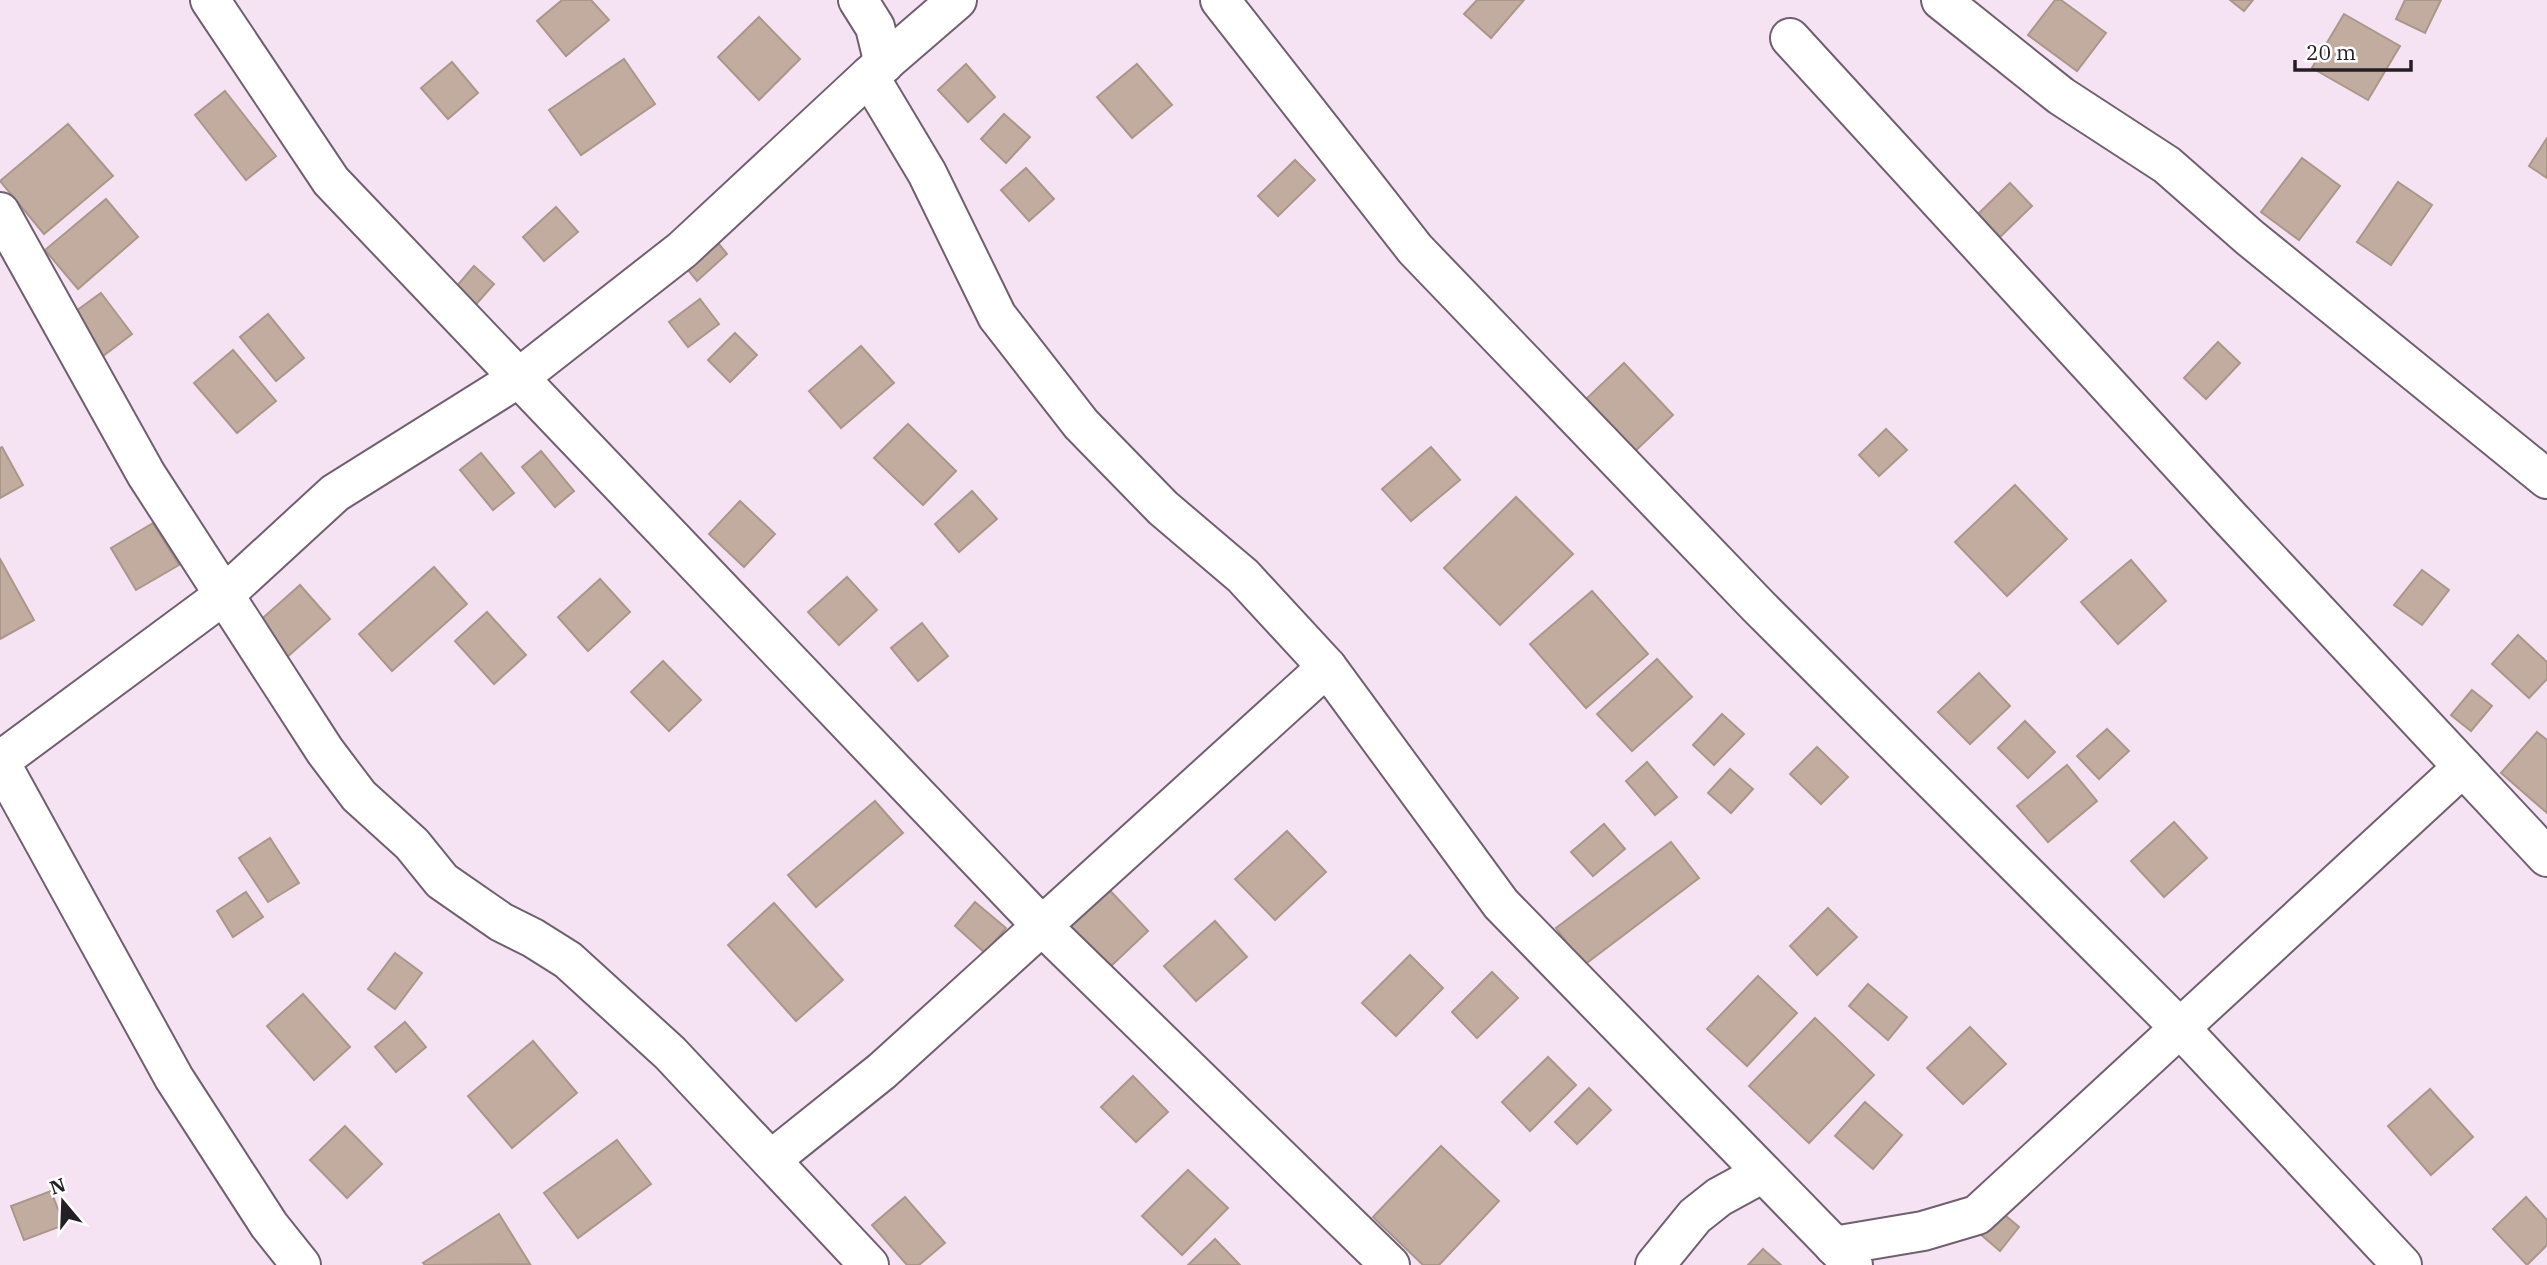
<svg xmlns="http://www.w3.org/2000/svg" width="2547" height="1265" font-family="'IBM Plex Serif',serif">
  <style>
    .building { fill: #c2aca0; stroke: #ab968a; stroke-width: 2 }
    .lines { fill: none; stroke-linecap: round; stroke-linejoin: round }
    .minor-casing { stroke: #70606f; stroke-width: 42 }
    .minor { stroke: #fff; stroke-width: 38 }
  </style>
  <rect width="100%" height="100%" fill="#f5e3f4"/>
  <g class="building">
    <polygon points="562,0 591,0 609,20 566,56 537,21"/>
    <polygon points="1477,0 1524,0 1491,38 1464,14"/>
    <polygon points="2055,0 2061,0 2106,33 2077,71 2028,35"/>
    <polygon points="2230,0 2253,0 2244,11"/>
    <polygon points="2405,0 2441,0 2425,33 2396,19"/>
    <polygon points="2344,14 2400,46 2368,100 2312,68"/>
    <polygon points="759,17 800,59 759,100 718,57"/>
    <polygon points="624,59 655,104 581,155 549,110"/>
    <polygon points="452,62 478,93 448,119 421,88"/>
    <polygon points="966,64 995,97 968,122 938,90"/>
    <polygon points="1137,64 1172,105 1132,138 1097,97"/>
    <polygon points="225,91 276,156 246,180 195,115"/>
    <polygon points="1004,114 1030,137 1006,163 981,139"/>
    <polygon points="68,124 113,176 44,234 0,181"/>
    <polygon points="2547,138 2547,178 2529,166"/>
    <polygon points="2302,158 2340,186 2299,240 2261,212"/>
    <polygon points="1295,160 1315,180 1278,216 1258,196"/>
    <polygon points="1026,168 1054,199 1029,221 1001,190"/>
    <polygon points="2398,182 2432,205 2391,265 2357,242"/>
    <polygon points="2010,183 2032,206 2000,237 1978,214"/>
    <polygon points="106,199 138,237 78,289 45,250"/>
    <polygon points="556,207 578,232 544,261 523,237"/>
    <polygon points="714,238 727,254 697,281 683,264"/>
    <polygon points="474,266 494,284 471,310 451,293"/>
    <polygon points="101,293 132,334 103,356 72,314"/>
    <polygon points="700,299 719,324 688,347 669,322"/>
    <polygon points="268,314 304,358 276,381 240,337"/>
    <polygon points="735,333 757,355 730,382 708,360"/>
    <polygon points="2218,342 2240,363 2206,399 2184,378"/>
    <polygon points="861,346 894,383 841,428 809,391"/>
    <polygon points="233,350 276,401 237,433 194,383"/>
    <polygon points="1624,363 1673,415 1631,455 1582,403"/>
    <polygon points="908,424 956,471 923,505 874,458"/>
    <polygon points="1886,429 1907,450 1879,476 1859,455"/>
    <polygon points="2,447 23,485 0,498 0,448"/>
    <polygon points="1431,447 1460,480 1411,521 1382,489"/>
    <polygon points="541,451 574,491 555,507 522,467"/>
    <polygon points="481,453 514,493 493,510 460,470"/>
    <polygon points="2015,485 2067,539 2007,596 1955,542"/>
    <polygon points="972,491 997,519 959,552 935,524"/>
    <polygon points="1516,497 1573,554 1500,625 1444,568"/>
    <polygon points="740,501 775,534 744,567 709,534"/>
    <polygon points="153,523 179,565 136,590 111,548"/>
    <polygon points="0,559 34,620 0,639"/>
    <polygon points="2131,560 2166,601 2118,644 2081,602"/>
    <polygon points="434,567 467,604 392,671 359,634"/>
    <polygon points="2422,570 2449,590 2422,625 2394,605"/>
    <polygon points="847,577 877,610 839,645 808,612"/>
    <polygon points="600,579 630,612 588,651 558,617"/>
    <polygon points="300,585 330,619 286,658 256,624"/>
    <polygon points="1592,591 1648,654 1586,708 1530,644"/>
    <polygon points="487,612 526,655 494,684 455,641"/>
    <polygon points="922,623 948,656 918,681 891,648"/>
    <polygon points="2518,635 2547,662 2547,679 2529,698 2492,664"/>
    <polygon points="1657,659 1692,697 1632,751 1597,714"/>
    <polygon points="663,661 701,700 669,731 631,692"/>
    <polygon points="1979,673 2010,706 1970,744 1938,712"/>
    <polygon points="2472,690 2492,706 2471,731 2451,715"/>
    <polygon points="1722,714 1744,734 1714,765 1693,745"/>
    <polygon points="2025,721 2055,752 2028,778 1998,748"/>
    <polygon points="2107,729 2129,751 2099,779 2077,756"/>
    <polygon points="2537,732 2547,740 2547,813 2501,773"/>
    <polygon points="1817,747 1848,777 1821,804 1790,774"/>
    <polygon points="1647,762 1677,797 1655,815 1626,781"/>
    <polygon points="2067,765 2097,801 2048,842 2017,806"/>
    <polygon points="1730,769 1753,789 1731,813 1708,793"/>
    <polygon points="875,801 903,833 816,907 788,875"/>
    <polygon points="2174,822 2207,858 2164,897 2131,861"/>
    <polygon points="1604,824 1625,849 1593,876 1571,852"/>
    <polygon points="1287,831 1326,872 1275,920 1235,879"/>
    <polygon points="270,838 299,883 268,902 239,858"/>
    <polygon points="1671,842 1699,878 1584,965 1556,928"/>
    <polygon points="1103,883 1148,931 1109,968 1063,920"/>
    <polygon points="246,892 263,917 233,937 217,911"/>
    <polygon points="975,902 1006,928 985,953 955,926"/>
    <polygon points="774,903 843,980 796,1021 728,945"/>
    <polygon points="1828,908 1857,937 1817,975 1790,946"/>
    <polygon points="1215,921 1247,957 1196,1001 1164,966"/>
    <polygon points="395,953 422,973 395,1009 368,989"/>
    <polygon points="1410,955 1443,988 1396,1036 1362,1003"/>
    <polygon points="1492,972 1518,998 1477,1038 1452,1012"/>
    <polygon points="1758,976 1797,1013 1747,1066 1707,1029"/>
    <polygon points="1868,984 1907,1017 1888,1040 1849,1006"/>
    <polygon points="303,994 350,1047 314,1080 267,1026"/>
    <polygon points="1815,1018 1874,1075 1809,1143 1749,1086"/>
    <polygon points="405,1022 426,1047 396,1072 375,1047"/>
    <polygon points="1970,1027 2006,1064 1963,1104 1927,1068"/>
    <polygon points="533,1041 577,1093 512,1148 468,1096"/>
    <polygon points="1548,1057 1576,1085 1530,1131 1502,1102"/>
    <polygon points="1133,1076 1168,1112 1136,1142 1101,1107"/>
    <polygon points="1589,1088 1611,1110 1577,1144 1555,1122"/>
    <polygon points="2430,1089 2473,1137 2431,1175 2388,1126"/>
    <polygon points="1865,1102 1902,1135 1873,1169 1835,1136"/>
    <polygon points="345,1126 382,1164 347,1198 310,1160"/>
    <polygon points="617,1140 651,1184 578,1238 544,1193"/>
    <polygon points="1441,1146 1499,1201 1439,1265 1423,1265 1373,1217"/>
    <polygon points="1188,1170 1228,1208 1182,1255 1142,1216"/>
    <polygon points="51,1191 64,1225 24,1240 11,1206"/>
    <polygon points="905,1197 945,1243 919,1265 907,1265 872,1225"/>
    <polygon points="2526,1197 2547,1220 2547,1245 2527,1265 2493,1229"/>
    <polygon points="2000,1211 2019,1227 2000,1251 1980,1234"/>
    <polygon points="499,1214 530,1264 425,1265 423,1263"/>
    <polygon points="1215,1239 1240,1265 1188,1265"/>
    <polygon points="1763,1249 1781,1265 1748,1265"/>
  </g>
  <g class="lines">
    <g class="minor-casing">
      <g id="minor">
        <polyline points="210,0 331,181 1042,926 1390,1265"/>
        <polyline points="858,0 875,27 884,64"/>
        <polyline points="1220,0 1415,249 1758,606 2180,1028 2402,1265"/>
        <polyline points="1941,0 2061,96 2167,165 2249,237 2547,479"/>
        <polyline points="1790,38 2232,520 2547,857"/>
        <polyline points="869,76 927,173 997,316 1081,424 1163,508 1243,576 1327,667 1501,904 1853,1265"/>
        <polyline points="0,212 146,474 325,751 359,796 412,844 442,881 501,922 533,938 568,960 670,1053 869,1265"/>
        <polyline points="0,761 224,595 335,493 517,379 682,250 869,76 957,0"/>
        <polyline points="0,762 174,1078 269,1225 301,1265"/>
        <polyline points="771,1160 882,1071 1327,667"/>
        <polyline points="1834,1246 1923,1231 1977,1215 2463,767"/>
        <polyline points="1655,1265 1695,1216 1719,1197 1763,1173"/>
      </g>
    </g>
    <use href="#minor" class="minor"/>
  </g>
  <g transform="translate(63 1202) rotate(341)" stroke="#ffffff" stroke-width="5" paint-order="stroke">
  <path d="M0-5L12 26L0 18L-12 26Z" fill="#251f25"/>
  <text y="-10" font-size="19" font-weight="bold" text-anchor="middle" fill="#251f25">N</text>
  </g>
  <path d="M2295 60v10h116v-10" fill="none" stroke="#251f25" stroke-width="3.5"/>
  <text x="2306" y="60" font-size="21" fill="#251f25" stroke="#ffffff" stroke-width="5" paint-order="stroke">20 m</text>
</svg>
